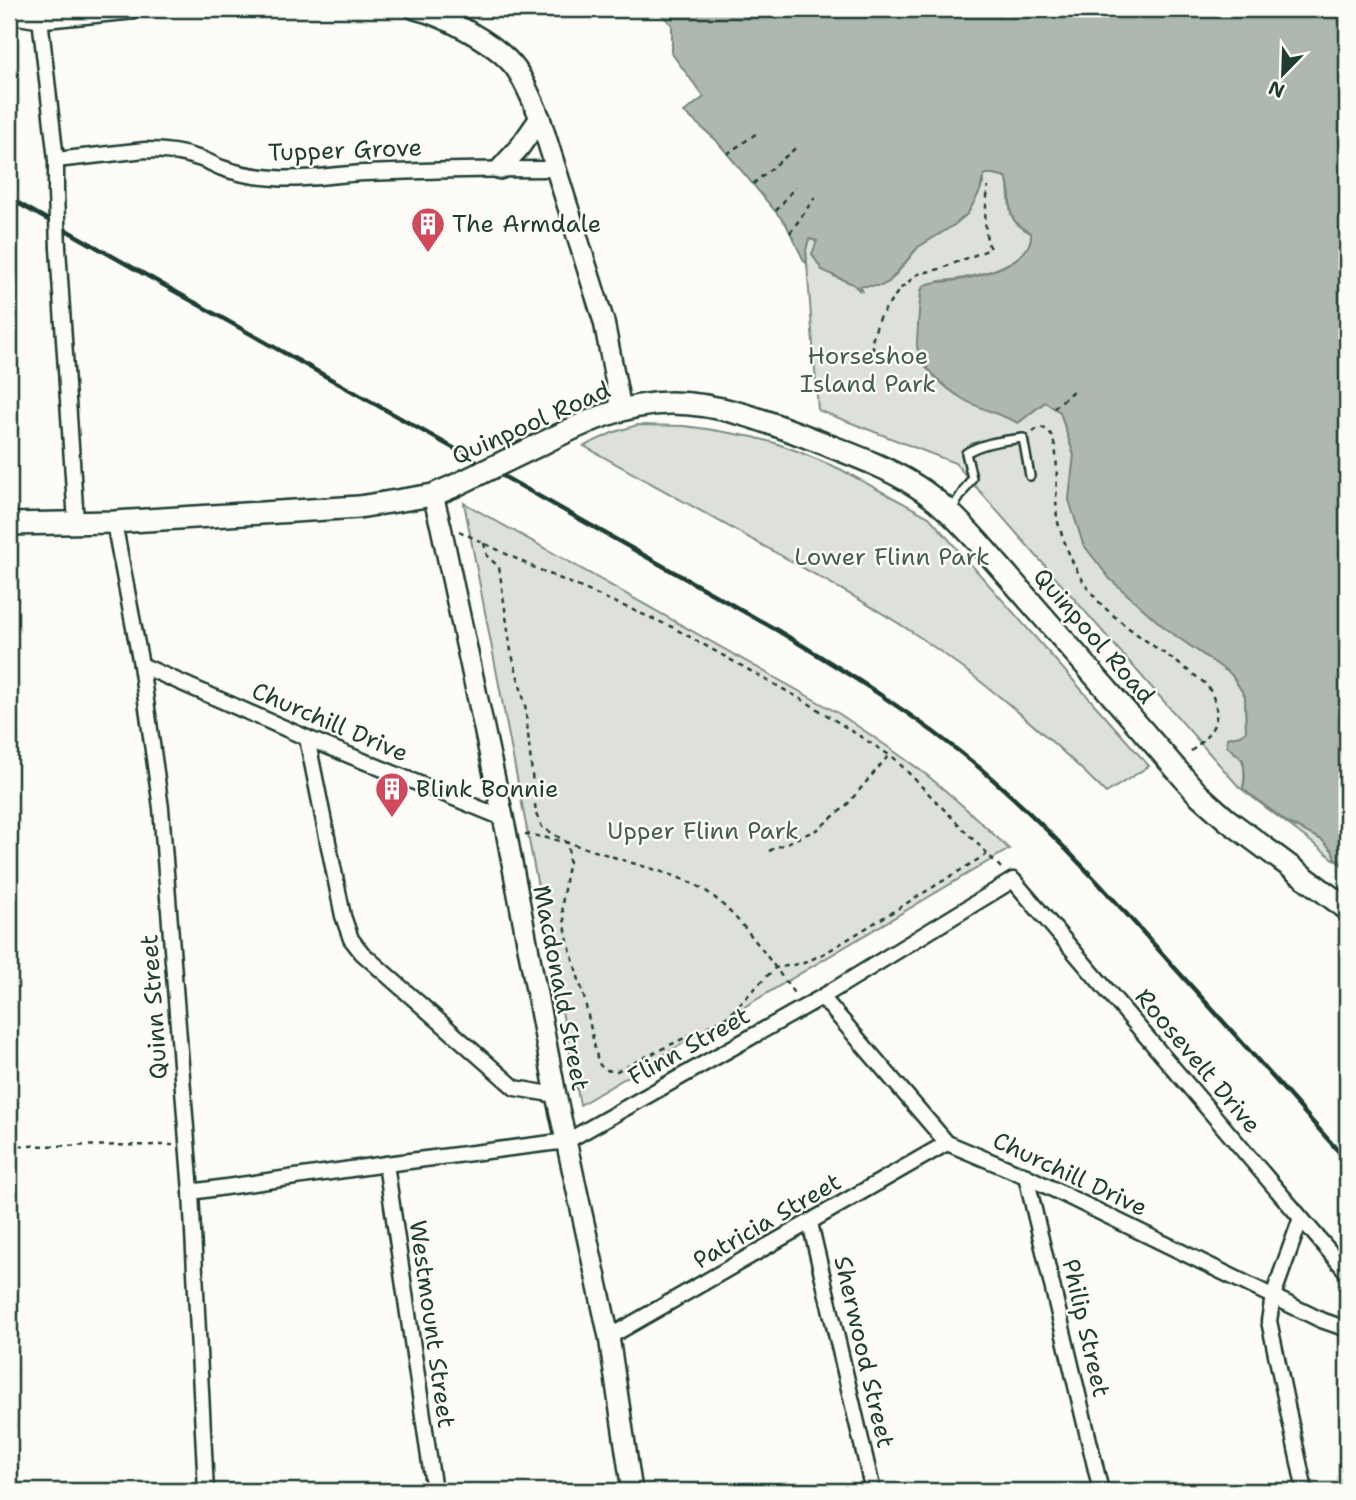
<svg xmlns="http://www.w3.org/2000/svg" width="1356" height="1500" font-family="'Shantell Sans',sans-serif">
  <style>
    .green { fill: #dde0db; stroke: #7e8e88; stroke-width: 2 }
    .water { fill: #aeb8b1; stroke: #75877f; stroke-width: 2 }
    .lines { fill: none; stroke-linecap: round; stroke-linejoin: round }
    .lane-casing { stroke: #1f3d34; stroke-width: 12 }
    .street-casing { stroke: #1f3d34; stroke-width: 19 }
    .secondary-casing { stroke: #1f3d34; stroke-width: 24 }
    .primary-casing { stroke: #1f3d34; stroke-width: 26 }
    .path { stroke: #1f3d34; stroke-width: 2.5; stroke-dasharray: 5 5; stroke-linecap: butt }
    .lane { stroke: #fdfcf7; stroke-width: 7 }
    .street { stroke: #fdfcf7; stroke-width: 14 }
    .secondary { stroke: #fdfcf7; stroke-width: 19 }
    .primary { stroke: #fdfcf7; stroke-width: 21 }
    .rail { stroke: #1f3d34; stroke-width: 4.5 }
    .street-bridge-casing { stroke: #1f3d34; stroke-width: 19; stroke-linecap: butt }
    .primary-bridge-casing { stroke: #1f3d34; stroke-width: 26; stroke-linecap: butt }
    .street-bridge { stroke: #fdfcf7; stroke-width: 14 }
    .primary-bridge { stroke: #fdfcf7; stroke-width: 21 }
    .labels { text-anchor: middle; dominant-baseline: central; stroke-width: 5; stroke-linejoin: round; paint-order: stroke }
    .street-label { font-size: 24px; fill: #1f3d34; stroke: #fdfcf7 }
    .poi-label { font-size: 24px; fill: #1f3d34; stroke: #fdfcf7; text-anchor: start }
    .park-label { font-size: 24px; fill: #455e55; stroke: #fdfcf7 }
  </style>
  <rect width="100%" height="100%" fill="#fdfcf7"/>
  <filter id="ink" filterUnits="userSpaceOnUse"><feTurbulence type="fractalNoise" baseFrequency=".0143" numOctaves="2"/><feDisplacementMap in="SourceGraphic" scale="14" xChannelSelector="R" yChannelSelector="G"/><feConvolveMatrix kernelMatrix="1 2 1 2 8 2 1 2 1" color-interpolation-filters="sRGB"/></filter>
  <g filter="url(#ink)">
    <g class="green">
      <path d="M986 174H995L1007 179C1012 206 1003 219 1031 233 1034 264 975 277 952 280 947 281 941 280 936 282 931 283 926 287 921 290L917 345 919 354 927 369 1018 423 1045 402 1060 412 1074 456 1069 500 1166 629 1231 674 1245 696 1246 731 1240 735 1228 738C1241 756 1248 764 1243 787L1290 822 1322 840 1332 850 1335 858 1347 867V869L1239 787 955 463 818 410 806 250 809 238 817 242 833 276 853 284 859 290V285L893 278 918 247 954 225 968 213 983 184V177Z"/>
      <path d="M637 425 684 426 707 429 753 437 775 443 797 451 840 469 929 517 1149 766 1106 793C1048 735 986 682 918 636 874 606 826 581 780 555 715 519 650 482 584 446L612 433Z"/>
      <path d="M464 503 838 713C868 733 899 754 928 776 956 799 983 824 1009 849L580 1105Z"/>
    </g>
    <path class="water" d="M656 9H1347V867L1335 858 1332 850 1322 840 1288 823 1243 789 1245 776 1243 760 1227 746V738L1240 735 1246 731 1245 696 1231 674 1166 629 1110 579 1083 544 1069 500 1074 455 1060 412 1045 402 1018 423C1001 414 979 409 963 399 945 388 920 367 917 346 917 339 918 331 918 324 919 314 920 293 923 286 933 281 941 282 951 281 974 278 1034 264 1031 233 998 216 1017 203 1006 177L995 174H986L983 177 980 191 968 213 954 225 918 247 889 282 881 286H860L863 292 853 284 822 270 812 254 817 241 809 239 806 250 807 264 804 261 786 224 716 140 684 112 704 97 672 54V25Z"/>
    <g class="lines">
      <g class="lane-casing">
        <path id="lane" d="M952 509 972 478 966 453C984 442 1003 441 1023 438L1030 476"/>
      </g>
      <g class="street-casing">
        <g id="street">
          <polyline points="40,18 56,160 56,192"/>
          <path d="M56 160 145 150C163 150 181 152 198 158 206 160 214 165 222 168 239 174 257 177 275 178 305 181 335 174 365 173 429 170 493 169 557 169"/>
          <polyline points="58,248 76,522"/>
          <polyline points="114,522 141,665 161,808 191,1192 206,1491"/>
          <polyline points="141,665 307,738 503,818"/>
          <polyline points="307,738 343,916 351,939 362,953 515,1088 556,1095"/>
          <polyline points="822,997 947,1143 1026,1176 1321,1320 1347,1329"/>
          <polyline points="386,1164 434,1491"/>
          <polyline points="1026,1176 1101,1491"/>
          <polyline points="191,1192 386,1164 567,1141 822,997 1013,880 1347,1272"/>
          <polyline points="1301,1218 1273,1296 1269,1321 1305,1491"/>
          <polyline points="810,1223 873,1491"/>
          <polyline points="609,1337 947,1143"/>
        </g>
      </g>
      <g class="secondary-casing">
        <g id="secondary">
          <path d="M415 9C445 16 498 44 516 69 526 84 533 102 540 118L604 322 621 409"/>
          <polyline points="9,13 40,18 130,9"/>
          <polyline points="500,169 519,148 540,118"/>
          <polyline points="433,495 441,527 506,831 556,1095 609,1337 632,1491"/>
        </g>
      </g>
      <g class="primary-casing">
        <g id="primary">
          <path d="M541 444C583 423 624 403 671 403 725 403 776 425 825 444 856 456 888 468 916 486 940 501 960 522 979 543L1197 793 1226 819 1347 909"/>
          <polyline points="9,524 114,522 359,507 433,495 454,486"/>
        </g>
      </g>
      <g class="path">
        <polyline points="660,13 675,9"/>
        <polyline points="727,154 757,133"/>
        <polyline points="753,184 798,146"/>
        <polyline points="776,211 795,187"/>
        <polyline points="790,233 815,197"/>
        <path d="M875 360 872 341 879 318 900 289 918 274 940 269 990 249C982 229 986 208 988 187"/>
        <polyline points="1054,408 1074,390"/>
        <path d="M1033 432 1039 427C1043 428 1045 428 1049 432 1062 448 1054 496 1057 517 1058 525 1062 535 1065 543 1072 564 1085 587 1100 603 1132 635 1173 657 1207 685 1225 715 1216 731 1190 752"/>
        <polyline points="459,531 533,567 672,627 808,703 894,758 1003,870"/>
        <path d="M484 543 487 556 499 567 511 651 525 704 536 814 542 827 568 843 569 861 565 881 562 906 568 942 584 997 598 1062C603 1070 607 1071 617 1071L727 1017 775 968 804 963 827 952 987 854"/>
        <path d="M525 834C561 839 595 851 629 862 655 870 693 879 714 897 746 924 771 962 796 996"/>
        <polyline points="769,851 818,829 845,807 889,755"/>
        <polyline points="9,1146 173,1145"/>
      </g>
      <use href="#lane" class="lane"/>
      <use href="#street" class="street"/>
      <use href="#secondary" class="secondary"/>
      <use href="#primary" class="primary"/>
      <path class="rail" d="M9 198 775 629C847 672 917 716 981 769 1051 829 1113 898 1174 967 1232 1031 1290 1096 1347 1161"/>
      <g class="street-bridge-casing">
        <polyline id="street-bridge" points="56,192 58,248"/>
      </g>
      <g class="primary-bridge-casing">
        <polyline id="primary-bridge" points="454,486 541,444"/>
      </g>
      <use href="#street-bridge" class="street-bridge"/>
      <use href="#primary-bridge" class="primary-bridge"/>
    </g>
  </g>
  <defs>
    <g id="building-pin" transform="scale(1.75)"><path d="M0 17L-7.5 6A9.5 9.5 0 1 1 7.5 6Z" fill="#d1495b" stroke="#fdfcf7"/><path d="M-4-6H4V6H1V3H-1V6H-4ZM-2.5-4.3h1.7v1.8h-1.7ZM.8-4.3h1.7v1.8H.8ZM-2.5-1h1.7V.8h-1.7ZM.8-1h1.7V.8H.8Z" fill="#fff"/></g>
  </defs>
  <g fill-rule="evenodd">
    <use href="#building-pin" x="428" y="224"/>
    <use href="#building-pin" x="392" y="789"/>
  </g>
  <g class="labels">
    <g class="street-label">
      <text transform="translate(345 150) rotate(-2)">Tupper Grove</text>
      <text transform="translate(531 423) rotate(-24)">Quinpool Road</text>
      <text transform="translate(1094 636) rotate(49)">Quinpool Road</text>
      <text transform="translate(330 722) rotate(23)">Churchill Drive</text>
      <text transform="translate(561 988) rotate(79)">Macdonald Street</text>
      <text transform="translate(154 1007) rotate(-94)">Quinn Street</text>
      <text transform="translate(689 1046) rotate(-29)">Flinn Street</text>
      <text transform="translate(1198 1061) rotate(50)">Roosevelt Drive</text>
      <text transform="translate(1070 1174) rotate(25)">Churchill Drive</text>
      <text transform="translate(767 1221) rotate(-30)">Patricia Street</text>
      <text transform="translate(432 1324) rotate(82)">Westmount Street</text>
      <text transform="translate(1086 1328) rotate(77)">Philip Street</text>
      <text transform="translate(864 1352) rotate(77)">Sherwood Street</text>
    </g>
    <g class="poi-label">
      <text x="452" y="224">The Armdale</text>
      <text x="416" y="789">Blink Bonnie</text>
    </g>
    <g class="park-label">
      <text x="868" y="356">Horseshoe<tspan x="868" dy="28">Island Park</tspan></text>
      <text x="892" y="557">Lower Flinn Park</text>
      <text x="703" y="831">Upper Flinn Park</text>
    </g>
  </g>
  <rect width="1356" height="1500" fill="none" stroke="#fdfcf7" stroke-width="35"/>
  <rect x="18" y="18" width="1321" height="1465" fill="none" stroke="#1f3d34" stroke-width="2.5" filter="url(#ink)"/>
  <g transform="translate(1283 74) rotate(203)" stroke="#fdfcf7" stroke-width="5" paint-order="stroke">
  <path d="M0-5L12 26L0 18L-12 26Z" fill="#1f3d34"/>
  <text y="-10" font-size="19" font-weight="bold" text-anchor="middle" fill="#1f3d34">N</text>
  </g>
</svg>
